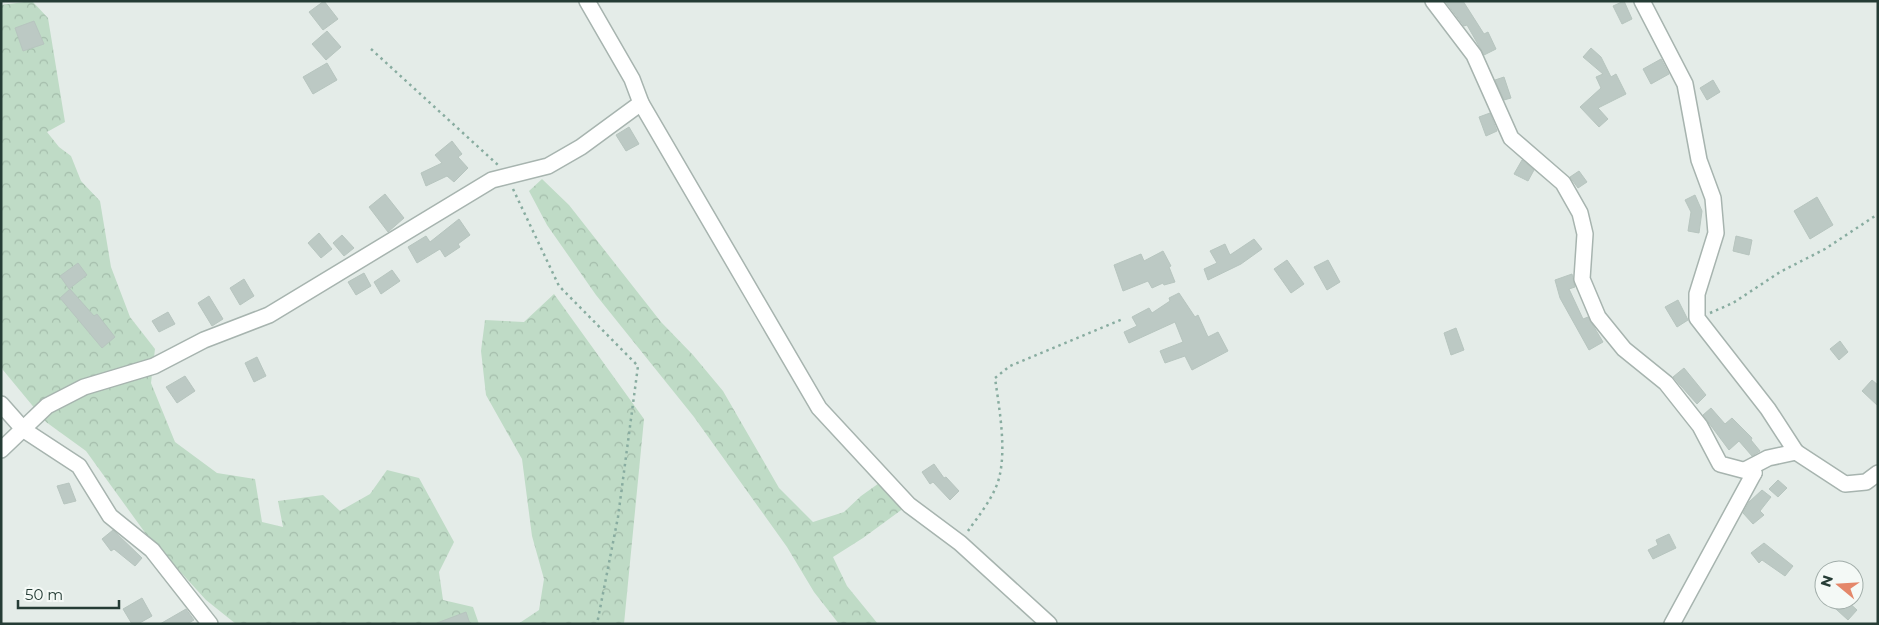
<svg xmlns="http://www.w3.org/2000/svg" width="1879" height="625" font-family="Montserrat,sans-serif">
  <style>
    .forest { fill: url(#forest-crowns) }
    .building { fill: #bcc9c4; stroke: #b7c5bf }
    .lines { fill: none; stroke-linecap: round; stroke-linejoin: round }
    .minor-casing { stroke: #a7b4af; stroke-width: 18 }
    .path { stroke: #88aca0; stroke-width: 2.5; stroke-dasharray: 2.5 4; stroke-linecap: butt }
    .minor { stroke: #fff; stroke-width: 15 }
  </style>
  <defs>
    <pattern id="forest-crowns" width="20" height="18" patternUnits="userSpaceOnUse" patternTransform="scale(1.25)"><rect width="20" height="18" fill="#bfdbc6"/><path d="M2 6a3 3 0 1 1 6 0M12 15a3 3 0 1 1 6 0" fill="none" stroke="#a4bdab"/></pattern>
  </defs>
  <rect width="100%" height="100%" fill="#e4ece8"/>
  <g class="forest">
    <polygon points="32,1 48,18 65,122 47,132 59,147 71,156 81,181 100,201 111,267 130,317 155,349 151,383 175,442 217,473 255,479 262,522 283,527 278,501 323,495 340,511 370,494 387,470 419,478 454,542 439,572 443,600 473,607 479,624 236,624 206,600 146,534 86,451 46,422 3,370 1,366 1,5"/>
    <polygon points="542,179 569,205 661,322 693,355 723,391 779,488 813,522 844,512 861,496 882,481 904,508 863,538 833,557 847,586 878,624 839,624 814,592 787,547 694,417 596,295 547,225 529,191"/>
    <polygon points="554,294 644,419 624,624 518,624 539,610 544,579 532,536 522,459 486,395 481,351 485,320 524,322"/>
  </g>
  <g class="building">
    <polygon points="324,1 338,19 323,30 309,12"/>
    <polygon points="1445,1 1463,1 1484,34 1488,32 1496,49 1484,55 1467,25 1464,26"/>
    <polygon points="1624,1 1632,19 1622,24 1613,6"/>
    <polygon points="34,21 44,44 23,51 15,28"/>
    <polygon points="327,31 341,47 326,60 312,44"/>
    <polygon points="1591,48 1601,57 1611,77 1616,74 1626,94 1598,108 1608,119 1599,127 1580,107 1601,88 1596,77 1603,74 1583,57"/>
    <polygon points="1661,59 1669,74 1651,84 1643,69"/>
    <polygon points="327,63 337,80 313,94 303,77"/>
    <polygon points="1504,77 1511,98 1504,100 1495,80"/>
    <polygon points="1713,80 1720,92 1707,100 1700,88"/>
    <polygon points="1490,113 1497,131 1486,136 1479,117"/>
    <polygon points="629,127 639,144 626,151 616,135"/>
    <polygon points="452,141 462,154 458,157 468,168 454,182 447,176 426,186 421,173 442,163 435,155"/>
    <polygon points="1522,160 1534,170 1528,181 1514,174"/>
    <polygon points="1579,171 1587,182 1578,188 1570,177"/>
    <polygon points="385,194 404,218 388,232 369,207"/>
    <polygon points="1695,195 1702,211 1699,233 1688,231 1691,212 1685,200"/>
    <polygon points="1817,197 1833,225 1810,239 1794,211"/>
    <polygon points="459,219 470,235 458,244 460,247 445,257 440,249 417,263 408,247 426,236 430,242"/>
    <polygon points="319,233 332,249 321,258 308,243"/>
    <polygon points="342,235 354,248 344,256 333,243"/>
    <polygon points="1736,236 1752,240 1749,255 1733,251"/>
    <polygon points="1254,239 1262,249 1241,264 1208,280 1204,269 1217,263 1210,251 1225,244 1230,255"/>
    <polygon points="1163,251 1171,266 1169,267 1175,282 1164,285 1163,283 1152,288 1148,281 1123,291 1114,265 1141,254 1144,261"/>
    <polygon points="1287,260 1304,284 1291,293 1274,269"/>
    <polygon points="1328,260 1340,282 1327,290 1314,267"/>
    <polygon points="78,263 87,275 69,289 60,276"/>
    <polygon points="392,270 400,281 381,294 374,282"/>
    <polygon points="364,273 371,286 356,295 348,282"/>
    <polygon points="1572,274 1575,287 1569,289 1583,319 1588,317 1603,342 1589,350 1560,298 1555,280"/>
    <polygon points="244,279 254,296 240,305 230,288"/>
    <polygon points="70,289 94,316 97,314 115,337 102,348 60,298"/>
    <polygon points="1179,293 1195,317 1198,315 1208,337 1218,332 1228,351 1192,370 1185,356 1165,363 1160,351 1183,342 1175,322 1129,343 1124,332 1137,326 1132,317 1149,308 1152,313 1170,301 1169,298"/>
    <polygon points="209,296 223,319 212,326 198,303"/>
    <polygon points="1678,300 1688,320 1677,327 1665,307"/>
    <polygon points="168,312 175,324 159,332 152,321"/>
    <polygon points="1456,328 1464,350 1451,355 1444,333"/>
    <polygon points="1840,341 1848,352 1839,360 1830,349"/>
    <polygon points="257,357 266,376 254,382 245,363"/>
    <polygon points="1684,368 1706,395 1697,404 1673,377"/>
    <polygon points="185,376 195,391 177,403 166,387"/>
    <polygon points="1872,380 1878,385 1878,406 1862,391"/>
    <polygon points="1711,408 1725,424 1732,418 1752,438 1751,440 1760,451 1752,456 1739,441 1729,450 1703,415"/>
    <polygon points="934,464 944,478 946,477 959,491 950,500 933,482 930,484 922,472"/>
    <polygon points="1778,480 1787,488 1778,497 1769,489"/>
    <polygon points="69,483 76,501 64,504 57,486"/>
    <polygon points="1762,490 1771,497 1760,511 1764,515 1753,524 1743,513 1749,502"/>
    <polygon points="113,530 142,558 135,566 114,549 111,551 102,539"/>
    <polygon points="1669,534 1676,548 1653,559 1648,550 1658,545 1656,540"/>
    <polygon points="1764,543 1793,566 1785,576 1762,560 1759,563 1751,553"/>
    <polygon points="142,598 152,616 138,624 132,624 123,609"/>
    <polygon points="1826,600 1846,600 1857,610 1848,620"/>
    <polygon points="186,609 194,620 187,624 160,624"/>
    <polygon points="466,612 470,624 437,624 437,623"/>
  </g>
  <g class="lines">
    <g class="minor-casing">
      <g id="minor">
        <polyline points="587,1 632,79 641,103 819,408 909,505 960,543 1049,624"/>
        <polyline points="1433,1 1474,55 1511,138 1563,183 1580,213 1585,234 1582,279 1598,317 1624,349 1666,383 1700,426 1720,464 1754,473"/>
        <polyline points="1642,1 1685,84 1699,160 1713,198 1716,233 1697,294 1697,318 1768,409 1796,452"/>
        <polyline points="1,404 24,430 79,466 110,516 152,550 210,624"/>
        <polyline points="1,450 47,406 84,387 154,366 204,340 269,315 492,180 548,166 581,147 641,103"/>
        <polyline points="1672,624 1754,473 1745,470 1768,458 1796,452 1845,484 1866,482 1878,473"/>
      </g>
    </g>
    <g class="path">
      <polyline points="371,49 498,165"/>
      <polyline points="513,189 559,286 638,366 618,517 597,624"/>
      <polyline points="1710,313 1733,303 1780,272 1825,249 1878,214"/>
      <path d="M968 531C979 515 996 495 1000 474 1006 445 999 407 995 378L1010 366 1123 319"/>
    </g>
    <use href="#minor" class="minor"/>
  </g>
  <rect width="1879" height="625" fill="none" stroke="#253c35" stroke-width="5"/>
  <g transform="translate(1839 585) rotate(288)"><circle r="24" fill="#f4f9f6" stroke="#a1ada9"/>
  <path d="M0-4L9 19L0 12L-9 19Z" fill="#e4876a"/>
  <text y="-8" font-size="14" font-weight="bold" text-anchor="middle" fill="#253c35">N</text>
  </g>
  <path d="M18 600v8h101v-8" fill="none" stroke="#253c35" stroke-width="2.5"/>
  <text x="25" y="600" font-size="15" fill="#253c35" stroke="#f4f9f6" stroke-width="4" paint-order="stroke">50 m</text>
</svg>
